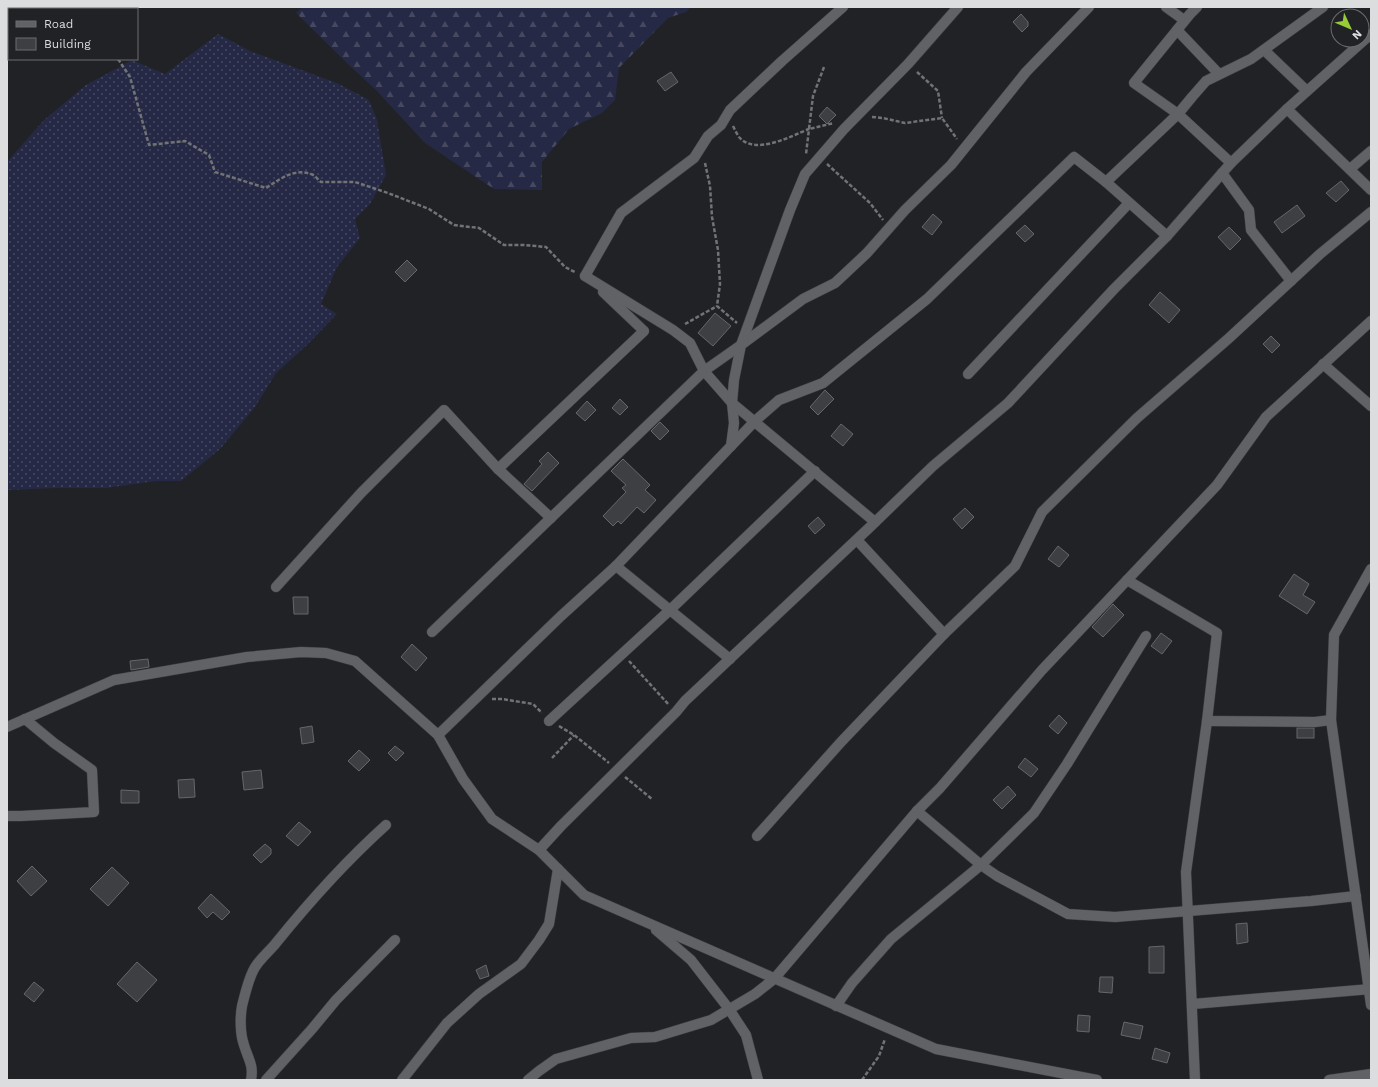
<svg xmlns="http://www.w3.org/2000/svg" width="1378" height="1087" font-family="'Work Sans',sans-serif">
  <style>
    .grass { fill: url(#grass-dots) }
    .forest { fill: url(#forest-firs) }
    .building { fill: #3e3f42; stroke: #66676b }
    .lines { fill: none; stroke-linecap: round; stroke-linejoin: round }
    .street-casing { stroke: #3d3e40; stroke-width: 11 }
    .path { stroke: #727375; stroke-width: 2.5; stroke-dasharray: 4 2; stroke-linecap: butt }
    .street { stroke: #616265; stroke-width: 10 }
  </style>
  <defs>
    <pattern id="grass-dots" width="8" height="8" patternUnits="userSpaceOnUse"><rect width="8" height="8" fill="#262945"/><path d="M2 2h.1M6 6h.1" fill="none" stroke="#45485f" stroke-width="1.8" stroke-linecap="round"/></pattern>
    <pattern id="forest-firs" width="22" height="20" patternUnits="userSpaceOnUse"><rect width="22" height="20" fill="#262945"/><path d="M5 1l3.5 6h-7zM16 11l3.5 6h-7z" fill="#45485f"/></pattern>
  </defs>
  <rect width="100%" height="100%" fill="#212225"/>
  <polygon class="grass" points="218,34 250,51 337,83 369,100 377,120 386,175 370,204 355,219 360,238 337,267 321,304 337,314 307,345 276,373 255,407 220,449 181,481 155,481 106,488 57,488 7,490 7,162 44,120 86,85 132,60 165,74"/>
  <polygon class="forest" points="302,7 691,7 686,12 668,18 619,68 615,100 602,113 569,129 542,162 542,190 494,189 425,143 376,90 349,65 296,13"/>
  <g class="building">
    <polygon points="1021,14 1028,22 1028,26 1022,32 1013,22"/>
    <polygon points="671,72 678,82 665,91 657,81"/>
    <polygon points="827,107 836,115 827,124 819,116"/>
    <polygon points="1341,181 1349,190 1336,202 1326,193"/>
    <polygon points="1297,205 1305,216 1282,233 1274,222"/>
    <polygon points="933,214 942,222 932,235 922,227"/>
    <polygon points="1025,225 1034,234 1025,242 1016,233"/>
    <polygon points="1229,227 1241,239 1230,250 1218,237"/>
    <polygon points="407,260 417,270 405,282 395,272"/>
    <polygon points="1160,292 1180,310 1169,323 1149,305"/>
    <polygon points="715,313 731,326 713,346 698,333"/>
    <polygon points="1271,336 1280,345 1272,353 1263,344"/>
    <polygon points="825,390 834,399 818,415 810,407"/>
    <polygon points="620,399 628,407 620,415 612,408"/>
    <polygon points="587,401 596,410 585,421 576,413"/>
    <polygon points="660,422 669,431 660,440 651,431"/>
    <polygon points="841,424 853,434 843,446 831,436"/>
    <polygon points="548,452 559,463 532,491 524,484 542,464 539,461"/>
    <polygon points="623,459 650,485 645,490 656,500 644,513 637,507 621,524 618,521 613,526 603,516 626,492 622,488 626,485 611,471"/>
    <polygon points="965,508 974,517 962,529 953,519"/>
    <polygon points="818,517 825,525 815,534 808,526"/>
    <polygon points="1058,546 1069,555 1059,567 1048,559"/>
    <polygon points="1294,574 1309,584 1303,595 1315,602 1307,614 1279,596"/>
    <polygon points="293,597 308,597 308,614 294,614"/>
    <polygon points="1113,604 1124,615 1103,637 1092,627"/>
    <polygon points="1161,633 1172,641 1162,654 1151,646"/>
    <polygon points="412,644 427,658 416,671 401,657"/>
    <polygon points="148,659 149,667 131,670 130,661"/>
    <polygon points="1059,715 1067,723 1058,734 1049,726"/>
    <polygon points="312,726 314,742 302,744 300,728"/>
    <rect x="1297" y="728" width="17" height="10"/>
    <polygon points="395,746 404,753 396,761 388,753"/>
    <polygon points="359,750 370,760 359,771 348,761"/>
    <polygon points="1025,758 1038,769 1031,777 1018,767"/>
    <polygon points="261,770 263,788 244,790 242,772"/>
    <polygon points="194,779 195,797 179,798 178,780"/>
    <polygon points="1008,786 1016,795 1002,809 993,800"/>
    <polygon points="121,790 139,791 139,803 121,803"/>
    <polygon points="299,822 311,832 298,846 286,836"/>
    <polygon points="265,844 271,849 271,854 261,863 253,855"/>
    <polygon points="32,866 47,881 31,896 17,881"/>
    <polygon points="112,867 129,883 108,906 90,889"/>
    <polygon points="211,894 230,912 222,920 213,912 207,918 198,908"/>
    <polygon points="1247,923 1248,942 1237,944 1236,924"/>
    <polygon points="1164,946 1164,973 1149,973 1149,947"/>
    <polygon points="137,962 157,980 137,1002 117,984"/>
    <polygon points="486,965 489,976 480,979 476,970"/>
    <polygon points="1100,977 1113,977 1112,993 1099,992"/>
    <polygon points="34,982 44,990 34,1002 24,994"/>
    <polygon points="1078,1015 1090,1016 1089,1032 1077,1031"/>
    <polygon points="1124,1022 1143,1026 1140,1039 1121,1035"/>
    <polygon points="1155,1048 1170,1053 1167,1063 1152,1059"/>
  </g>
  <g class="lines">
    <g class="street-casing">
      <g id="street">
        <polyline points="1166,7 1184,20"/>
        <polyline points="1197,7 1190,14 1134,83 1178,114 1231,163"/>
        <polyline points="1177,30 1219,74"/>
        <polyline points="1264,50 1307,91"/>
        <polyline points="1287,109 1371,190"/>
        <polyline points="1350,169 1371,151"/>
        <polyline points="1222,173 1249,210 1251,230 1291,281"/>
        <polyline points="1106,182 1178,114 1192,97 1206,81 1251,59 1323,7"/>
        <polyline points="585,276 673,330 690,343 704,371 732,403 875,522"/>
        <polyline points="585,276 621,213 694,158 708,136 721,125 730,110 782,61 843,7"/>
        <polyline points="1323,364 1371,406"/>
        <polyline points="968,374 1129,203"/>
        <polyline points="731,446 734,423 732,403 734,380 741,345 803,299 835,283 867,253 905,210 951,165 1026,72 1089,7"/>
        <polyline points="498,469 644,331 603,292"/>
        <polyline points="857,540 944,634"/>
        <polyline points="616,566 730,659"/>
        <polyline points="1371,569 1334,635 1331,720 1371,1005"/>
        <polyline points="1127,580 1217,633 1207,721 1186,872 1195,1080"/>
        <polyline points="276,587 361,493 444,410 498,469 551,518"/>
        <polyline points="432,632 704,371 741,345 790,210 805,174 844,129 908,64 958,7"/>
        <polyline points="549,721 671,609 815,471"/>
        <polyline points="1207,721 1315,722 1331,720"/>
        <polyline points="7,727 114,680 247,657 301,652 326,653 355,661 438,735 463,779 492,819 539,850 584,895 936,1049 1097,1080"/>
        <polyline points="438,735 561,616 616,566 755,421 779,400 823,383 927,299 1074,157 1106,182 1167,236"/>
        <polyline points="917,811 981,865 997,876 1068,914 1115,917 1311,901 1356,896"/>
        <polyline points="7,816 21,816 94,812 92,770 54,743 25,719"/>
        <polyline points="757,836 841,742 944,634 1015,566 1042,512 1137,418 1228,339 1320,254 1371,212"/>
        <polyline points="539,850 561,826 676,712 685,701 870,527 933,466 1008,403 1114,289 1167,236 1231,163 1287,109 1371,34"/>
        <polyline points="656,930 691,960 729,1009 746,1035 758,1080"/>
        <polyline points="1193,1004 1371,989"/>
        <polyline points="836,1006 852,983 891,939 981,865 1034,813 1067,764 1146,636"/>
        <path d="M251 1080C254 1065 248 1059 244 1045 240 1034 240 1017 242 1006 245 994 248 981 253 971 258 960 269 952 276 943 310 901 346 861 386 825"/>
        <polyline points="266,1080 312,1029 336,1000 395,940"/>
        <polyline points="402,1080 447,1023 479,994 521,964 539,940 549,924 558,869"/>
        <polyline points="528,1080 539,1071 556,1059 631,1038 655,1037 711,1020 755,994 774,979 917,811 940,788 1042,670 1217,485 1266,417 1371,321"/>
        <polyline points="1329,1080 1371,1074"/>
      </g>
    </g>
    <g class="path">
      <polyline points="85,7 86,9"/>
      <path d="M118 59 130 77 149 145 185 141 209 155 215 172 266 188C280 179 294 168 311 174 315 175 318 180 321 182H355L388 193 429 209 454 225 479 228 504 245H525L546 247 565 267 575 272"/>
      <polyline points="824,67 813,96 809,129 834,123"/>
      <polyline points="917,72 938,91 942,118"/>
      <polyline points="872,117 883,118 905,123 942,118 957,139"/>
      <path d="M733 126C735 130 737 134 739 137 755 156 791 136 809 129L806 154"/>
      <polyline points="705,163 710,186 712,217 718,250 720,284 717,306 737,323"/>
      <polyline points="827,164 870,203 883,220"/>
      <polyline points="685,324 717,306"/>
      <polyline points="629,661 669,705"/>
      <polyline points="492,699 502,699 533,704 542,713"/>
      <polyline points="559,726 574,735 609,763"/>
      <polyline points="552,758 574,735"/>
      <polyline points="625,777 652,799"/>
      <polyline points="862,1080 879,1056 885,1039"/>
    </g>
    <use href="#street" class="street"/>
  </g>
  <rect width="1378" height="1087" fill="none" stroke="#dcdddf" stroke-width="16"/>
  <rect x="8" y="8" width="130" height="52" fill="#212225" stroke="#6c6d6f"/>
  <rect x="16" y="21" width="20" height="6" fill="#616265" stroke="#6c6d6f"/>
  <text x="44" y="28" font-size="12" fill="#dcdddf">Road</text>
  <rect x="16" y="38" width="20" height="12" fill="#3e3f42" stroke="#6c6d6f"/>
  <text x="44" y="48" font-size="12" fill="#dcdddf">Building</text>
  <g transform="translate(1350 28) rotate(134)"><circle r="19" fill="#212225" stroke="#6c6d6f"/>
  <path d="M0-3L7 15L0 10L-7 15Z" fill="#97cb38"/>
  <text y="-6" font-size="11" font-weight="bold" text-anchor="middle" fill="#dcdddf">N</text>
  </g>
</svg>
